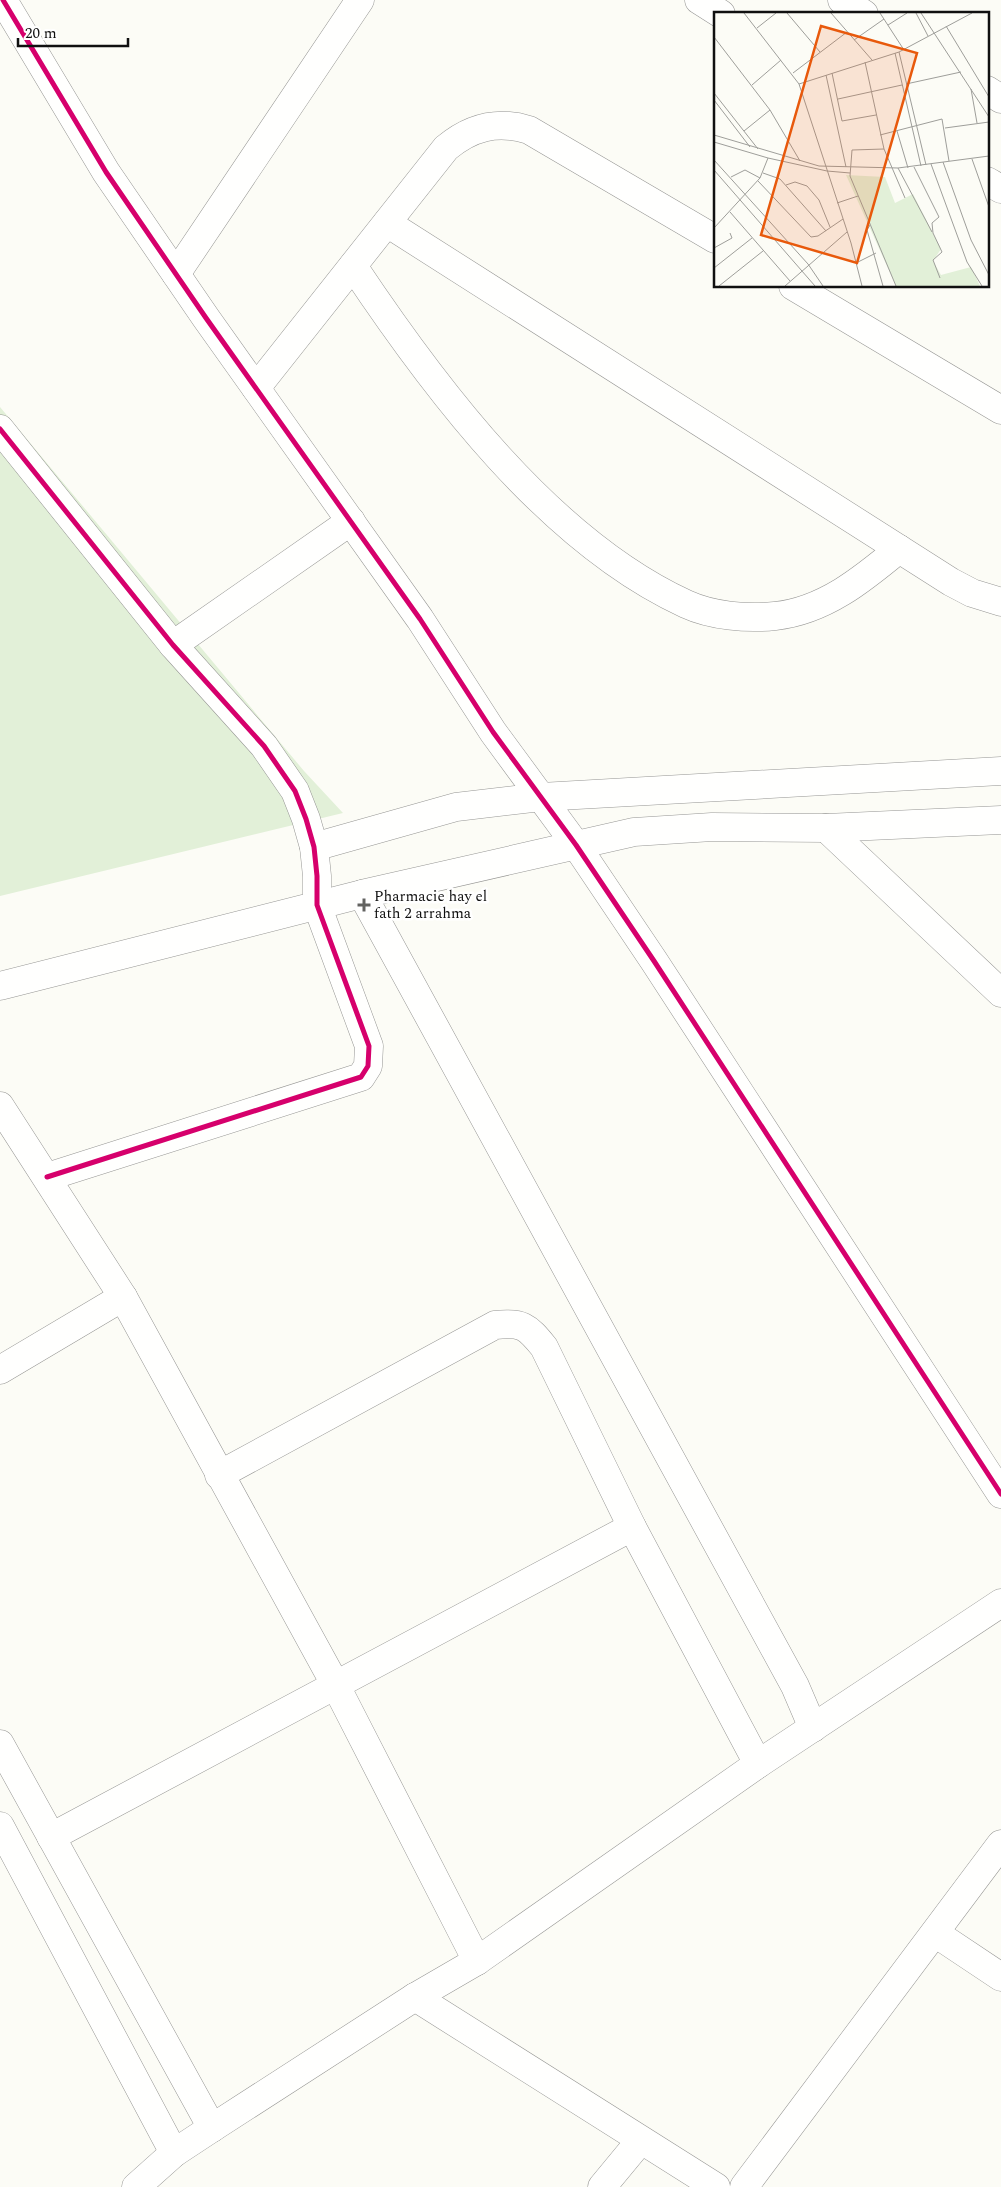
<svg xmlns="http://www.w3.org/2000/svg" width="1001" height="2187" font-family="Spectral,serif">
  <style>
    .green { fill: #e2f0d8 }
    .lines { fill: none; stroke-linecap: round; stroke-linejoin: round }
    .minor-casing { stroke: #969694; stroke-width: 29 }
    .minor { stroke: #fffffe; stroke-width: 28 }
    .cycleway-casing { stroke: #fff; stroke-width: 8 }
    .cycleway { stroke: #d6006c; stroke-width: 5 }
    .poi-dot { fill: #636360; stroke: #fff; stroke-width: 2 }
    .labels { text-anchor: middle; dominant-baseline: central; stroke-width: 5; stroke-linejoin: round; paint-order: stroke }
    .poi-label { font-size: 15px; fill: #101010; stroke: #fff; text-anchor: start }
    .inset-road { fill: none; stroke: #9e9e9a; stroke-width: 1 }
    .view { fill: #e8590c; fill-opacity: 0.15; stroke: #e8590c; stroke-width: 2.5 }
    .inset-edge { fill: none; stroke: #101010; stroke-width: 2.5 }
  </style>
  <rect width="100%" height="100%" fill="#fcfcf6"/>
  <polygon class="green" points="0,407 304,771 343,813 0,896"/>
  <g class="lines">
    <g class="minor-casing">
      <g id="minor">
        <polyline points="3,0 106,172 206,318 420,619 493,732 576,845 654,961 1001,1494"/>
        <polyline points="699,0 721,14"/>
        <polyline points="842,0 864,14"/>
        <polyline points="987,90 1001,99"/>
        <polyline points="987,181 1001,189"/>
        <polyline points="387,223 951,582 972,593 1001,602"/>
        <path d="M353 266C435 389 549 541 686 604 712 616 747 619 775 616 824 611 863 579 899 549"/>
        <polyline points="176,274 360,0"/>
        <polyline points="793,286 1001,410"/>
        <path d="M256 388 446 148C471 127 497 120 529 130L715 239"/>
        <polyline points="0,429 173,645 264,746 295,791 306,819 314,847 317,876 317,905 369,1046 368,1066 361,1077 47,1177"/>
        <polyline points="173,645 351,521"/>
        <polyline points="826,828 1001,993"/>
        <polyline points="314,847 456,807 541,797 1001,771"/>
        <polyline points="362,894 795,1686 813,1728"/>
        <polyline points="0,986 362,894 634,832 712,827 826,828 1001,820"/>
        <polyline points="0,1106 123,1297 335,1684 477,1961"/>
        <polyline points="0,1370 123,1297"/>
        <path d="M219 1475 495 1325C522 1322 527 1326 544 1347L632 1527 758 1764"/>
        <polyline points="0,1744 212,2128"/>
        <polyline points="0,1826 174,2153"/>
        <polyline points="51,1837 632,1527"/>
        <polyline points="935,1933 1001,1977"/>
        <polyline points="415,1997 716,2187"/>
        <polyline points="136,2187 174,2153 212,2128 415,1997 477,1961 758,1764 1001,1603"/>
        <polyline points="602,2187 640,2141"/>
        <polyline points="744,2187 1001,1844"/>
      </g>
    </g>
    <use href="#minor" class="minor"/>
    <g class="cycleway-casing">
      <g id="cycleway">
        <polyline points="3,0 106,172 206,318 420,619 493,732 576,845 654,961 1001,1494"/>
        <polyline points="0,429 173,645 264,746 295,791 306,819 314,847 317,876 317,905 369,1046 368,1066 361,1077 47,1177"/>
      </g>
    </g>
    <use href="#cycleway" class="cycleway"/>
  </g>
  <path class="poi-dot" d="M361.5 897.5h5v5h5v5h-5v5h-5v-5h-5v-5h5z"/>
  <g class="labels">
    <g class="poi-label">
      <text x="374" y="896">Pharmacie hay el<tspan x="374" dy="17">fath 2 arrahma</tspan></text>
    </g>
  </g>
  <g transform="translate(714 12)">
    <rect width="275" height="275" fill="#fcfcf6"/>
    <path d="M132 163 171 165 181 191 199 182 227 237 219 249 227 263 257 255 266 274H182Z" fill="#e2f0d8"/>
    <path class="inset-road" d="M30 1 85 72 137 231 148 274M73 1 106 40M117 1 158 48M166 1 190 38M202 1 214 24M207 1 275 105M174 13 193 1M232 14 275 85M43 16 62 1M0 25 56 98 86 149M140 28 170 7M185 40 212 153M181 41 207 154M151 50 170 137 191 186M79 61 133 20M118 61 128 109 162 103M112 63 132 155M85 72 185 40 258 1M192 72 247 60M38 73 67 48M257 77 263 111M0 81 44 137M124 87 188 73M0 88 36 135M231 116 275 110M30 119 56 98M183 119 194 156M0 123 105 154 184 156 275 144M166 123 228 107 235 149M0 130 54 146 113 159 136 161M170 137 138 138 136 164 182 274M258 147 275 195M0 148 94 252 109 274M229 150 257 228 275 263M217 152 253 250 268 274M200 155 225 205 218 211 219 221 228 240 219 248 226 266M184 156 218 220M0 158 101 274M49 161 66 167 112 219M17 165 31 158 46 166M44 169 97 225 104 224 129 207M72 173 81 170 93 174 105 188 116 215M123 191 144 184M16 200 76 269M156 213 153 218 169 274M0 216 46 166 54 146M0 236 18 226 16 221M142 251 162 241M0 256 38 226M5 274 49 239M71 274 133 220"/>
    <path class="view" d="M107 14 203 41 143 251 47 223Z"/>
    <rect width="275" height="275" class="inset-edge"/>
  </g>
  <path d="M18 38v8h110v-8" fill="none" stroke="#101010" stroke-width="2.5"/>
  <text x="25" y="38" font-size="15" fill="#101010" stroke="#ffffff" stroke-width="4" paint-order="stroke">20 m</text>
</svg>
